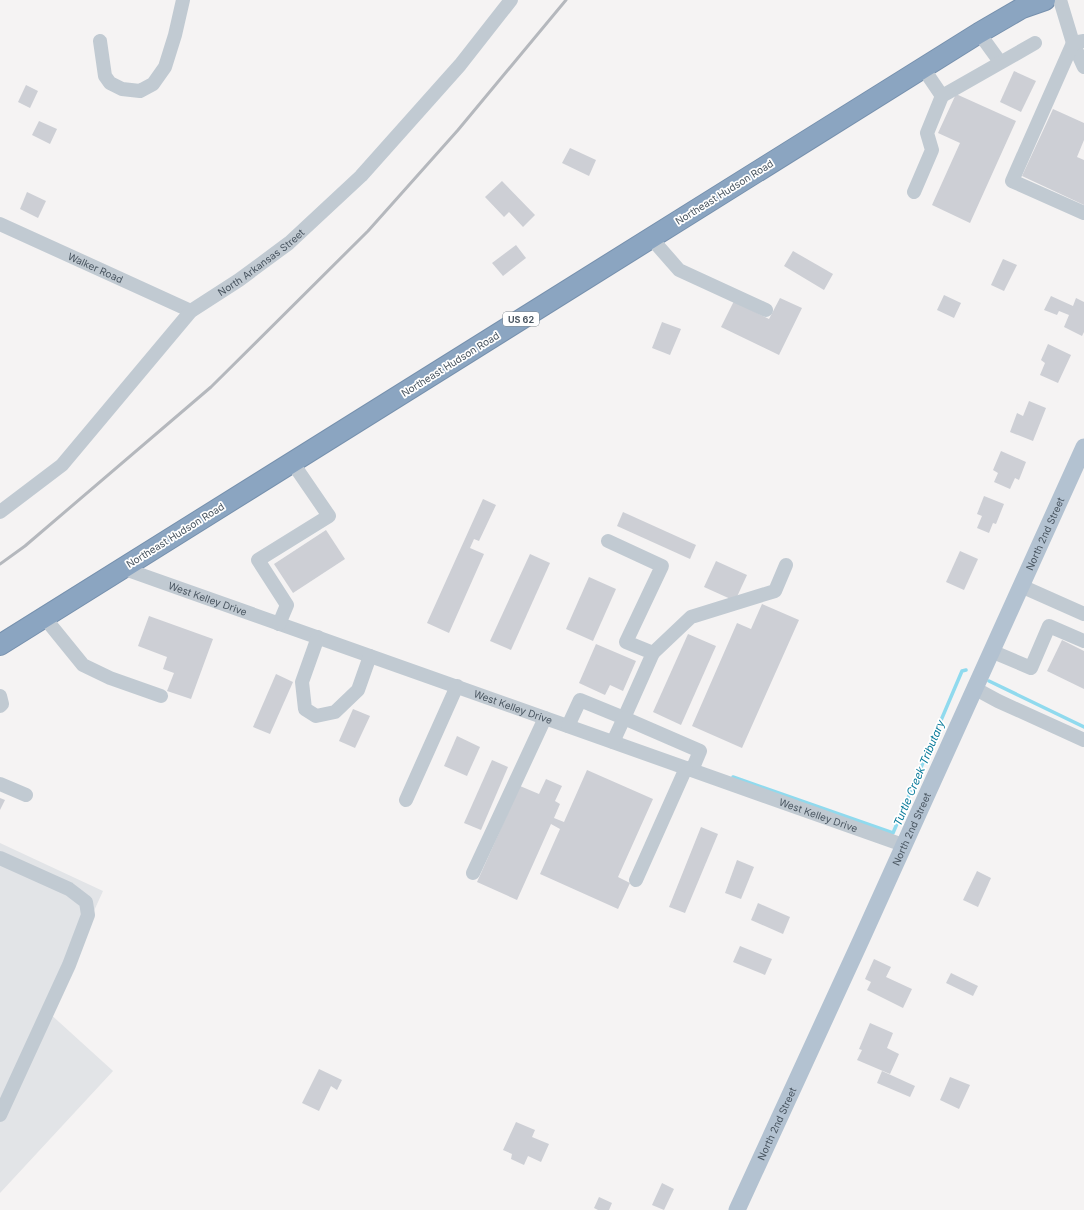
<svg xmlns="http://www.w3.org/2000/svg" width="1084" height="1210" font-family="Inter,sans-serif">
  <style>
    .airport { fill: #e2e4e7 }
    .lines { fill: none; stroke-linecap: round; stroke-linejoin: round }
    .stream { stroke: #90daee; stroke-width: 3.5 }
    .building { fill: #cdcfd5 }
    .highway-casing { stroke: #7690ad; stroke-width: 22 }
    .minor { stroke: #c1cad2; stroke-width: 14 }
    .major { stroke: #b3c2d1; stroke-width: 17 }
    .highway { stroke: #8ba5c1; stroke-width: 20 }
    .rail { stroke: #b5b8bd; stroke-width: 3 }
    .labels { text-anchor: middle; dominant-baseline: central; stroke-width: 3.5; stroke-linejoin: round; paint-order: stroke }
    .shield { fill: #fff; stroke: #808990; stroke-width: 1 }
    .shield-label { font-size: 9px; font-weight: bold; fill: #4a5661 }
    .street-label { font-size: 10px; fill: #4a5661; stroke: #fff }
    .water-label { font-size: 11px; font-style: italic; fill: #0c7c9b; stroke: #fff }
  </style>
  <rect width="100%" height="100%" fill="#f5f3f3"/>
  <polygon class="airport" points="0,843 103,891 48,1012 113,1071 0,1193"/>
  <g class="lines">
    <g class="stream">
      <polyline points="989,681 1084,727"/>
      <polyline points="733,777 893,833 962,671 966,670"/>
    </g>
  </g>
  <g class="building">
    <polygon points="1014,71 1036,81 1021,112 1000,102"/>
    <polygon points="26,85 38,91 30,108 18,102"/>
    <polygon points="956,94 1016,121 970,223 932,205 960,143 938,133"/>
    <polygon points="1053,109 1084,123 1084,140 1077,157 1084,160 1084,205 1022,176"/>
    <polygon points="39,121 57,129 50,144 32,135"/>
    <polygon points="570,148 596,160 589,176 562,163"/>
    <polygon points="502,181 535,215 523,227 509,212 504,217 485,197"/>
    <polygon points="27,192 46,201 38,218 20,209"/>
    <polygon points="516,245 526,258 503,276 492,263"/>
    <polygon points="793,251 833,274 824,290 784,266"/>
    <polygon points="1003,259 1017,265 1004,291 991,285"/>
    <polygon points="944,295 961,303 954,318 937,310"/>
    <polygon points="1051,296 1073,306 1076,298 1084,302 1084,332 1082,336 1064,327 1069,315 1059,311 1057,315 1044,310"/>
    <polygon points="780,298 802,308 779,355 721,327 734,301 769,319"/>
    <polygon points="662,322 681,329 670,355 652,348"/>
    <polygon points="1048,344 1071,355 1058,383 1040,375 1045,363 1041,360"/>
    <polygon points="1029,401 1046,408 1033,441 1010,432 1017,413 1023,416"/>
    <polygon points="1001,451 1026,462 1019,480 1015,478 1010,489 994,482 998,473 993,470"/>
    <polygon points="984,496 1004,504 996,524 993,523 989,533 977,528 982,516 977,514"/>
    <polygon points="483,499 496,505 479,541 474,539 470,548 484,554 449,633 427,623"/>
    <polygon points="623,512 696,545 690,559 617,526"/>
    <polygon points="326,530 345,559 293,593 274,564"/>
    <polygon points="960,551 978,559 964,590 946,582"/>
    <polygon points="530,554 550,563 511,650 490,641"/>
    <polygon points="716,561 747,575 735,601 704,587"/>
    <polygon points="589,577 616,589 593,641 566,629"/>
    <polygon points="762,604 799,620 742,748 692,726 737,623 751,629"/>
    <polygon points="149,616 213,639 191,699 167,691 174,673 163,669 167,657 138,646"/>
    <polygon points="688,634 716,646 681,725 653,712"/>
    <polygon points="1062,640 1084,651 1084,689 1047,671"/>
    <polygon points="596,644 636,661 623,691 610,685 605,695 579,683"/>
    <polygon points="276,674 293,682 270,734 253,727"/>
    <polygon points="353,709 370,716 355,748 339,741"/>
    <polygon points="457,736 480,747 467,776 444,766"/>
    <polygon points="492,760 508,767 481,830 464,823"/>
    <polygon points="587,770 653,799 618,877 630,883 618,909 540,874 560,829 551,824 517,900 477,882 520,786 539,794 546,779 562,786 555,801 560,804 554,818 564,822"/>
    <polygon points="0,798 5,800 0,810"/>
    <polygon points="701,827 718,834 685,913 669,907"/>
    <polygon points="737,860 754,867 741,899 725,893"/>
    <polygon points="977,871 991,878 978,907 963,900"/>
    <polygon points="758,903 790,917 783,934 751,920"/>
    <polygon points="740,946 772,959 765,975 733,962"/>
    <polygon points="874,959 891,967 886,977 912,989 903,1008 867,990 871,982 865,979"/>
    <polygon points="951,973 978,986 973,996 946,983"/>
    <polygon points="870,1023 893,1033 887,1048 899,1054 890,1074 857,1060 862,1050 859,1049"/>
    <polygon points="319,1069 342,1080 337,1090 331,1086 319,1111 302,1103"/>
    <polygon points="882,1071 915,1086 910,1097 877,1083"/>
    <polygon points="950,1077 970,1085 959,1109 940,1100"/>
    <polygon points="516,1122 535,1130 532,1137 549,1144 541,1162 528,1156 524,1165 511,1159 512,1154 503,1150"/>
    <polygon points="662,1183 674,1189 664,1210 652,1205"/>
    <polygon points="599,1197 612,1203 609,1210 598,1210 594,1208"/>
  </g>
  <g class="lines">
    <g class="highway-casing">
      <polyline id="highway" points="0,645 979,33 1022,8 1045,0"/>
    </g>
    <g class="minor">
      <polyline points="1060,0 1073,43 1083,65 1084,67"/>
      <polyline points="979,33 1000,62"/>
      <polyline points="100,41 105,76 110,83 122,89 140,91 153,84 165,67 175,35 183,0"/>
      <polyline points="1084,41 1073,43 1012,181 1084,213"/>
      <polyline points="923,68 942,96"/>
      <polyline points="914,192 932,150 927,133 942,96 1035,43"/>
      <path id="s1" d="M0 224 191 311"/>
      <polyline points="651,238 679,270 766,310"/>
      <path id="s2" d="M0 512 62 465 191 311 239 280 289 243 361 176 460 65 511 0"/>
      <path id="s3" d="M122 568 903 845"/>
      <polyline points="1021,586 1084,614"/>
      <polyline points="44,617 83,665 110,678 161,696"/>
      <polyline points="279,624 287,605 258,560 329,516 292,462"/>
      <polyline points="318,637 302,682 305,709 316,716 335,712 358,690 370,656"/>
      <polyline points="991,651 1031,668 1049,626 1084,641"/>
      <polyline points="653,653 691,617 775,591 786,565"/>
      <polyline points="974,688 998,701 1084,740"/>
      <polyline points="0,696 2,704 0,706"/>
      <polyline points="568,726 580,700 624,718 653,653 626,642 662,566 608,541"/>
      <polyline points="613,742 624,718 700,751 692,770"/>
      <polyline points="0,784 26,795"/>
      <polyline points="406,800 457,686"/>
      <polyline points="0,858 69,889 86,902 88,915 69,965 0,1115"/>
      <polyline points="473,873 545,718"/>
      <polyline points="636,880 686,768"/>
    </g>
    <path class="major" id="s4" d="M737 1210 862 938 1084 447"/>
    <use href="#highway" class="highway"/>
    <polyline class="rail" points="0,564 25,546 211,387 368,231 458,130 566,0"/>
  </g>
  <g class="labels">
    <rect class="shield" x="503" y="312" width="36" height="14" rx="3"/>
    <g class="shield-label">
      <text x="521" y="319">US 62</text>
    </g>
    <g class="street-label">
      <text transform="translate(724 192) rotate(-32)">Northeast Hudson Road</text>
      <text stroke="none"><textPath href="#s2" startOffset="364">North Arkansas Street</textPath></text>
      <text stroke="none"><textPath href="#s1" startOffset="105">Walker Road</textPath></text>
      <text transform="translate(450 364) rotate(-32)">Northeast Hudson Road</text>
      <text stroke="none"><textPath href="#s4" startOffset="743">North 2nd Street</textPath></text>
      <text transform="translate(175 535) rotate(-32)">Northeast Hudson Road</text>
      <text stroke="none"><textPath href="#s3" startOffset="91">West Kelley Drive</textPath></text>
      <text stroke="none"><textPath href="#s3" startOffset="415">West Kelley Drive</textPath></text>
      <text stroke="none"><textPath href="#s3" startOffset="739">West Kelley Drive</textPath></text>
      <text stroke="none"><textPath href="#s4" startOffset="419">North 2nd Street</textPath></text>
      <text stroke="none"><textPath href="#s4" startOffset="95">North 2nd Street</textPath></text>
    </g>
    <g class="water-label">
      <text transform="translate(919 773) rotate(-67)">Turtle Creek Tributary</text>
    </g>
  </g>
</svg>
